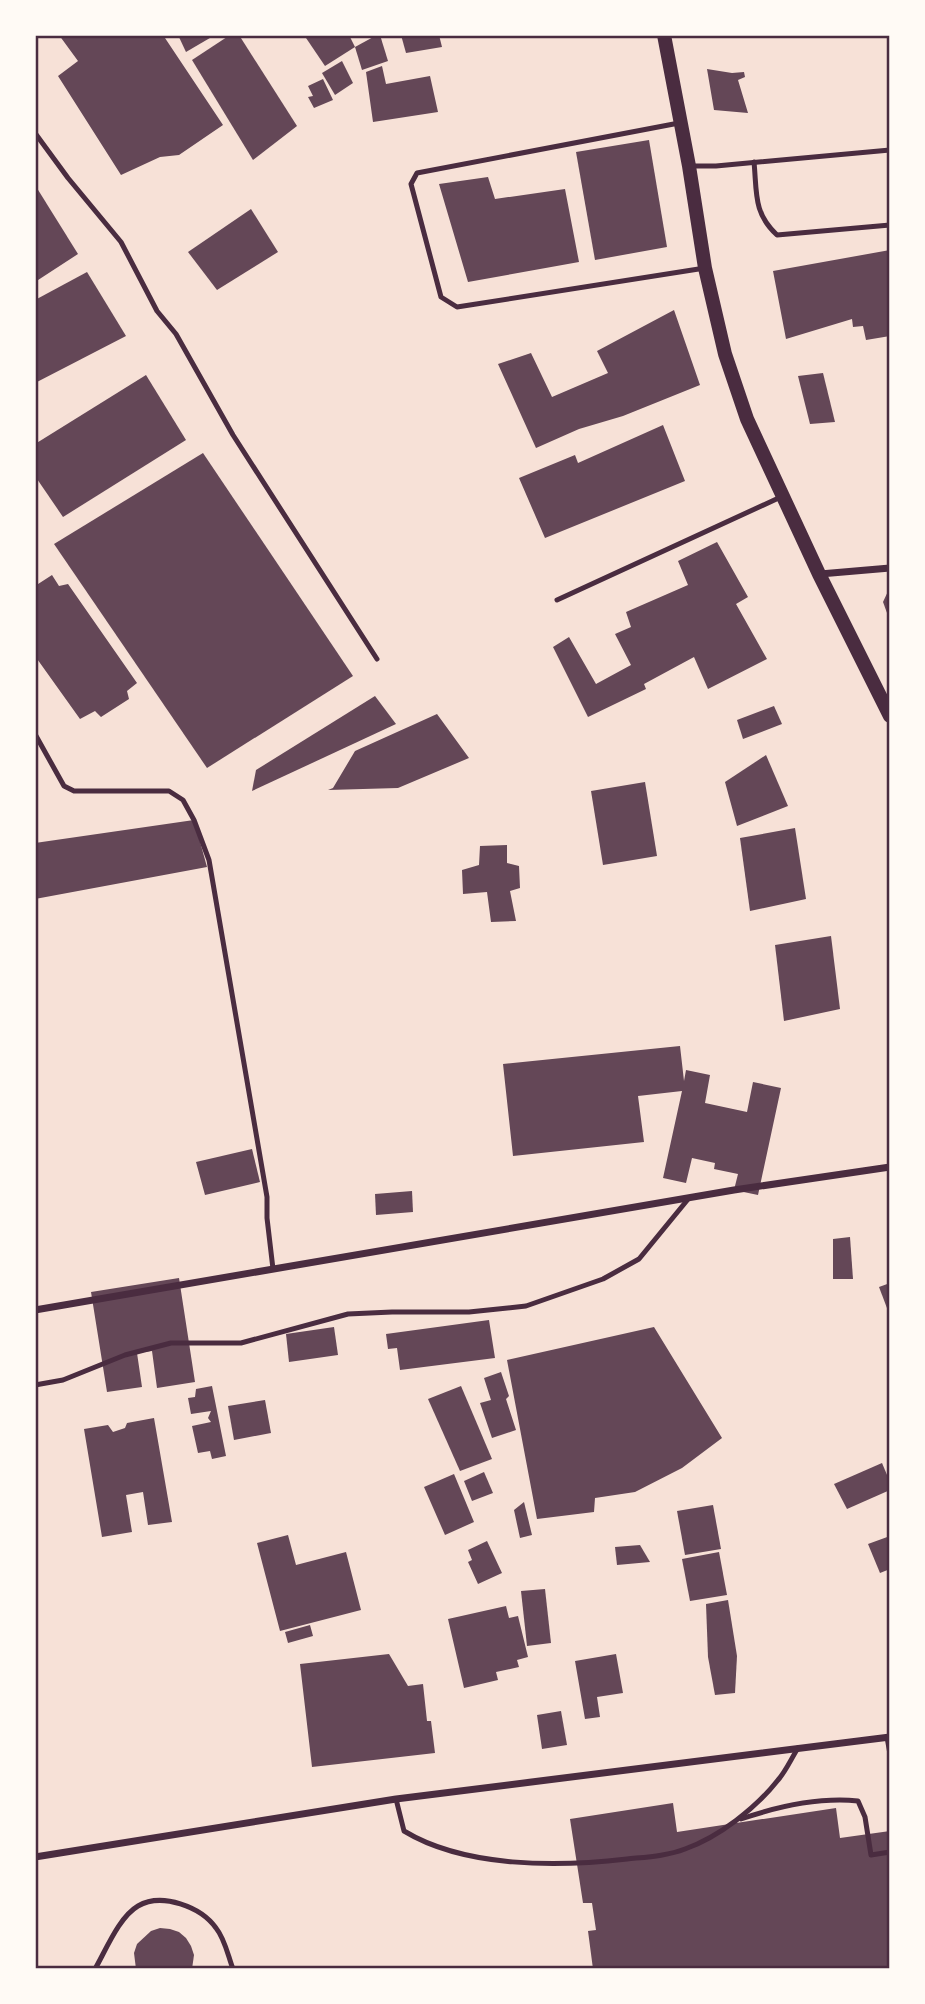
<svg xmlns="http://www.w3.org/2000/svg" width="925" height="2004" font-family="'Roboto Condensed',sans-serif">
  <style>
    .building { fill: #644757 }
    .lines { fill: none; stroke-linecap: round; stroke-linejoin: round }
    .service { stroke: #4a2c40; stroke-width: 5 }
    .minor { stroke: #4a2c40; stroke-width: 7 }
    .secondary { stroke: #4a2c40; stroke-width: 14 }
    .neatline { fill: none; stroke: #4a2c40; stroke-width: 2.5 }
  </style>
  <rect width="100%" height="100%" fill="#f7e1d7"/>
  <g class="building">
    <polygon points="59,35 163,35 223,125 179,155 160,157 121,175 58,76 78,61"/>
    <polygon points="178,35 215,35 186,52"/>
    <polygon points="230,35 239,35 297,126 253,160 192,60"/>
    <polygon points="304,35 349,35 355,47 325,66"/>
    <polygon points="377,35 380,35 388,61 362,70 355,47"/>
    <polygon points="401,35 439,35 442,47 406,53"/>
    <polygon points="342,61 353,83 335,95 322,73"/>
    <polygon points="382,66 386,84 430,76 438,112 373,122 366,72"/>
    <polygon points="707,69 732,73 744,72 745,77 738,80 748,113 714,110"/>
    <polygon points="323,79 333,100 314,108 308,97 313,96 308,86"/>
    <polygon points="649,140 667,247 595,260 576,152"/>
    <polygon points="488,177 495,199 565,189 579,262 468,282 439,184"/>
    <polygon points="35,185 78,254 35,282"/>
    <polygon points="251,209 278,252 217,290 188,252"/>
    <polygon points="890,250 890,336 866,340 863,326 853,327 852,319 786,339 773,271"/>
    <polygon points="87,272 126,336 35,383 35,300"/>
    <polygon points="674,310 700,385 623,416 579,429 536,448 498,364 531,353 552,397 608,373 597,351"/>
    <polygon points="823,373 835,422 810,424 798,376"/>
    <polygon points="146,375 186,440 63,517 35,476 35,444"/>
    <polygon points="663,425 685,481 545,538 519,478 575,455 578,463"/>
    <polygon points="203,453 353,676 207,768 54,544"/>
    <polygon points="717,542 748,597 736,604 767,659 708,689 694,657 644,684 646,689 588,717 553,647 569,637 596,684 631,665 615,634 631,627 626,612 688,585 678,561"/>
    <polygon points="52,575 59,586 68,584 137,683 127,691 129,699 101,717 95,711 80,719 35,656 35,586"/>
    <polygon points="890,587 890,621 883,602"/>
    <polygon points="375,696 396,724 252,791 256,770"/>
    <polygon points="774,706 782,724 743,739 737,720"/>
    <polygon points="437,714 469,758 398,788 328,790 333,788 355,751"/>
    <polygon points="766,755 788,806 737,826 725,782"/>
    <polygon points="645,782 657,856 603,865 591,791"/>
    <polygon points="194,820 207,867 35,899 35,843"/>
    <polygon points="795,828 806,899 750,911 740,838"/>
    <polygon points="507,845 507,863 519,866 520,888 510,891 516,921 491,922 487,892 463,894 462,870 479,865 480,846"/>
    <polygon points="831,936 840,1009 784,1021 775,945"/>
    <polygon points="680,1046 684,1081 686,1070 710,1075 705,1103 747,1112 753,1082 781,1088 758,1195 734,1190 738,1174 714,1169 715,1163 692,1158 686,1183 663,1178 682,1091 638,1096 644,1142 513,1156 503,1064"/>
    <polygon points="252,1149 260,1182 205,1195 196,1162"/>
    <polygon points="412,1191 413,1212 376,1215 375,1194"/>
    <polygon points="850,1237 853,1279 833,1279 833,1239"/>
    <polygon points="179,1278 195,1382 157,1388 152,1351 137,1353 142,1387 107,1392 91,1292"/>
    <polygon points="890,1283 890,1316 879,1287"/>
    <polygon points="489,1320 495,1358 400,1370 397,1348 388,1349 386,1334"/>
    <polygon points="334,1327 338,1355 289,1362 286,1334"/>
    <polygon points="654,1327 722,1438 682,1468 635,1492 595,1498 594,1512 537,1519 507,1360"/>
    <polygon points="501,1372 509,1396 506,1399 516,1430 492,1438 480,1403 491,1400 484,1378"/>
    <polygon points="212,1386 226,1456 212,1459 210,1451 198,1453 192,1426 211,1422 208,1418 211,1411 191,1414 188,1398 195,1397 196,1389"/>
    <polygon points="461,1386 492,1459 460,1471 428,1399"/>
    <polygon points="265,1400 271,1433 234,1440 228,1406"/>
    <polygon points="154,1418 172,1522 148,1525 143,1492 126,1495 132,1532 102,1537 84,1429 108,1425 113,1432 125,1428 127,1423"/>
    <polygon points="882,1463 890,1482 890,1490 847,1509 834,1484"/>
    <polygon points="484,1472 493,1493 472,1501 464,1481"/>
    <polygon points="454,1474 474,1522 445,1535 424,1487"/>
    <polygon points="524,1502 532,1535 520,1538 514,1510"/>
    <polygon points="713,1505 721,1549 685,1555 677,1511"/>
    <polygon points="288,1535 296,1565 346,1552 361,1610 280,1631 257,1543"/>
    <polygon points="890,1536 890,1569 880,1573 868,1544"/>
    <polygon points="487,1541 502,1573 478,1584 468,1562 472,1560 468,1550"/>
    <polygon points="640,1545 650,1562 617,1565 615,1547"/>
    <polygon points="719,1552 727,1595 690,1601 682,1559"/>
    <polygon points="545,1589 551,1643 527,1646 521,1591"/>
    <polygon points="728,1600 737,1656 735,1693 715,1695 708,1657 706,1604"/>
    <polygon points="506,1606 509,1618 518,1616 528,1657 517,1660 519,1667 496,1672 498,1680 464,1688 448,1619"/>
    <polygon points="310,1625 313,1636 288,1643 285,1632"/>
    <polygon points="389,1654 408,1686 423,1684 427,1721 431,1721 435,1753 312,1767 300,1664"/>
    <polygon points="616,1654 623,1693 597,1697 600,1717 585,1719 575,1661"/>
    <polygon points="561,1711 567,1745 542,1749 537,1715"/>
    <polygon points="673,1803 677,1832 836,1808 840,1838 890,1831 890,1969 593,1969 588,1931 596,1930 592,1903 583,1903 570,1819"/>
    <polygon points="160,1928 170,1929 179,1932 186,1938 191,1946 194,1955 192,1969 136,1969 134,1953 137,1944 151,1931"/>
  </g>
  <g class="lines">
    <g class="service">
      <polyline points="679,123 417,173 411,184 441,297 457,307 705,268"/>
      <polyline points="35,133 68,178 121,242 157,311 176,334 233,435 377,659"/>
      <path d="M754 162C757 192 753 213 777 235L890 225"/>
      <polyline points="692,166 716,166 890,150"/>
      <polyline points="557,600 783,496"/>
      <polyline points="35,734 64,786 74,791 169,791 183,800 194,820 209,860 267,1197 267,1218 273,1269"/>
      <polyline points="35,1385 63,1380 125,1355 171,1343 241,1343 348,1314 392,1312 469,1312 526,1306 603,1279 639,1259 689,1198"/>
      <polyline points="887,1737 890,1754"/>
      <path d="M396 1799 404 1831C465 1868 558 1867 627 1859 646 1857 667 1856 685 1849 719 1837 756 1808 778 1780 786 1771 791 1759 798 1748"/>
      <path d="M741 1819C779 1806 818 1797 858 1801L865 1817 871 1855 890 1852"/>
      <path d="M95 1969C106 1950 119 1917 138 1906 162 1892 201 1907 216 1928 225 1939 228 1956 233 1969"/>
    </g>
    <g class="minor">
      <polyline points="820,574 890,568"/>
      <polyline points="35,1310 734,1190 890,1167"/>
      <polyline points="35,1857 396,1799 890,1737"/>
    </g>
    <polyline class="secondary" points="664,35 689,166 705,268 725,354 747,419 819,574 890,716"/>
  </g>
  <rect width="925" height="2004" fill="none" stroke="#fffaf5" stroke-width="74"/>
  <rect x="37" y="37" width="851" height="1930" class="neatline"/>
</svg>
